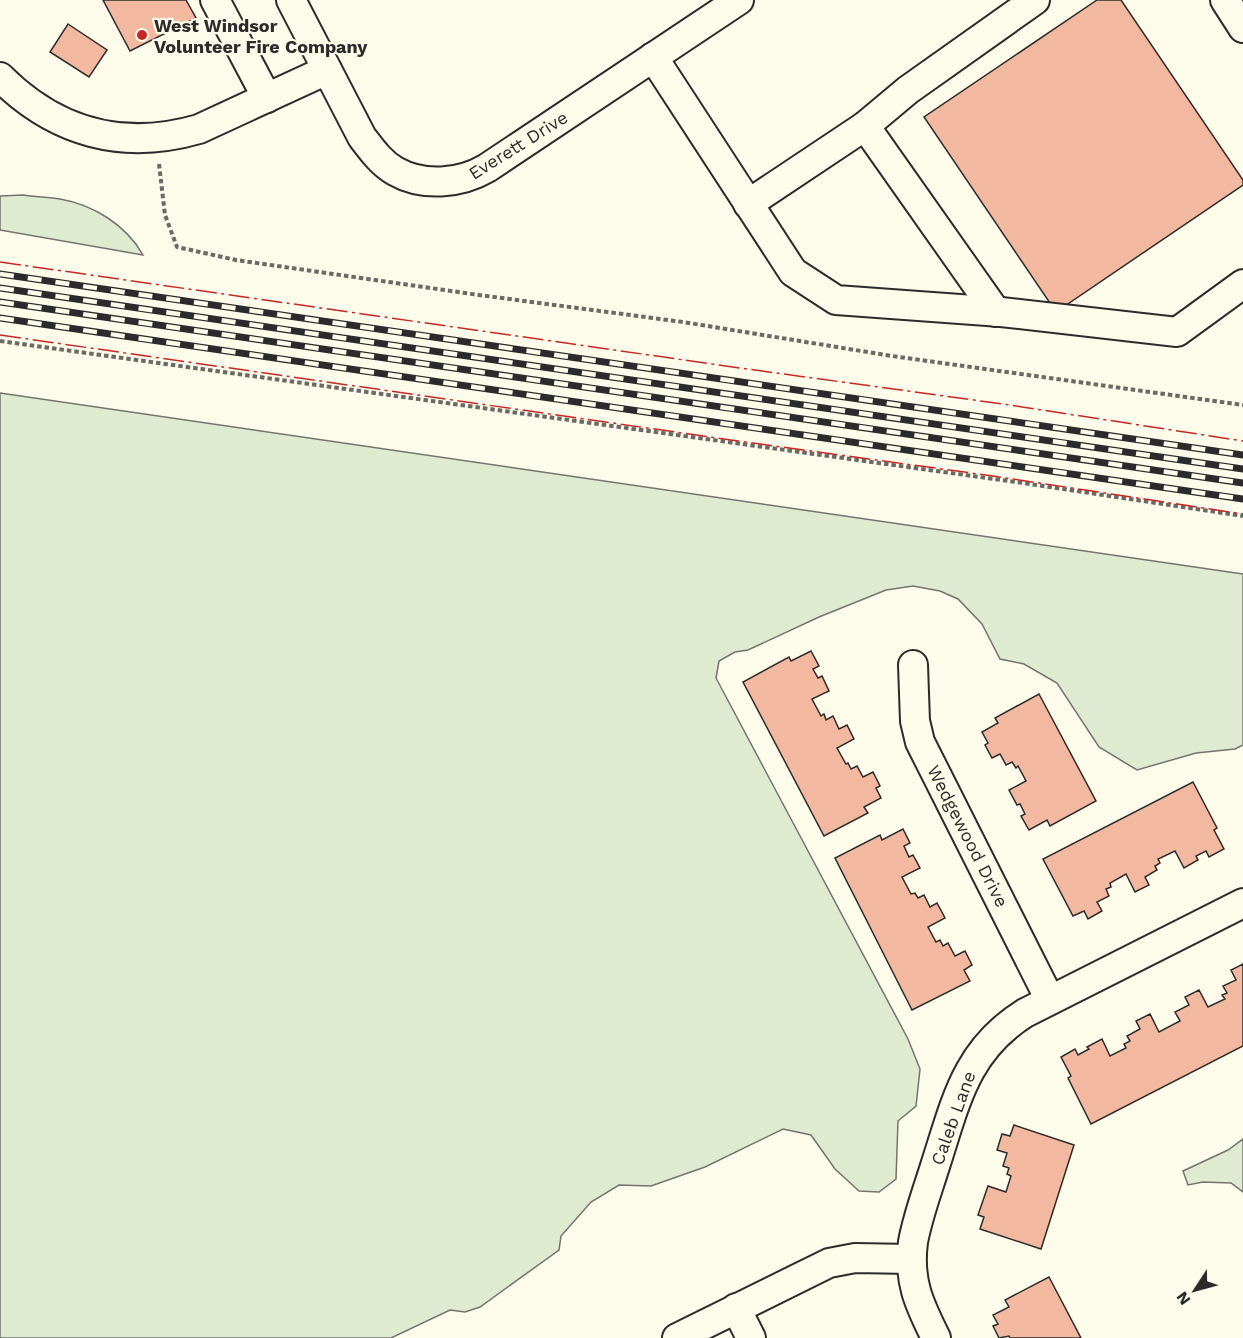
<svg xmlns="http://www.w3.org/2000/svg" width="1243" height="1338" font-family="'Work Sans',sans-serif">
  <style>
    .green { fill: #deebd1; stroke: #74746e; stroke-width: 1.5 }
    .building { fill: #f2b8a0; stroke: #2b2b2b; stroke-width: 1.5 }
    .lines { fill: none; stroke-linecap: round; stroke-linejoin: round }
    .minor-casing { stroke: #2b2b2b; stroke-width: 32 }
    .path { stroke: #6a6964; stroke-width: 4; stroke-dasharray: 4.5 3; stroke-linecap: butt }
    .minor { stroke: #fdfbea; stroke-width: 28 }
    .rail-casing { stroke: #2b2b2b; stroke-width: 7 }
    .rail { stroke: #fdfbea; stroke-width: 4.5; stroke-dasharray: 14; stroke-linecap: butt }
    .power { stroke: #c62828; stroke-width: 1.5; stroke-dasharray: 21 4.5 3 4.5; stroke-linecap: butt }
    .poi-dot { fill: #c62828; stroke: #fdfbea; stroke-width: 2 }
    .labels { text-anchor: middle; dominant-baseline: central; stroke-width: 4.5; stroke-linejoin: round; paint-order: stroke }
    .poi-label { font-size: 18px; font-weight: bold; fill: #2b2b2b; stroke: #fdfbea; text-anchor: start }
    .street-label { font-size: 18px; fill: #2b2b2b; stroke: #fdfbea }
  </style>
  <rect width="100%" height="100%" fill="#fdfbea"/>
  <g class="green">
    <path d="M23 195C36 197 48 197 60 199 94 205 126 225 143 255L0 230V196Z"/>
    <polygon points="0,393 1243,574 1243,745 1235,749 1196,753 1137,770 1099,747 1057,683 1024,664 1000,659 982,624 958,599 940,591 913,586 886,590 819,617 748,650 735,652 719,661 716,678 908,1039 920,1069 916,1106 898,1121 896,1179 879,1192 859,1191 835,1169 811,1135 783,1129 705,1167 651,1186 619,1185 591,1202 561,1236 559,1250 480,1307 465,1312 450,1310 391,1338 0,1338"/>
    <polygon points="1243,1139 1243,1192 1231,1183 1203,1182 1188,1185 1183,1171 1228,1150"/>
  </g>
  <g class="building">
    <polygon points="103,0 186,0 196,18 130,51"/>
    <polygon points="1097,0 1121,0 1243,180 1243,185 1056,312 924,117"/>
    <polygon points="68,24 107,50 89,77 50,52"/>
    <polygon points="811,651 819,666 813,669 818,678 822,676 829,691 812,699 821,716 824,714 826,720 833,716 839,729 847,725 854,739 837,748 846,764 848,763 851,769 857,766 863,777 873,772 880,786 876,788 881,798 864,807 868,813 824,836 743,682 789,657 791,661"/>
    <polygon points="1039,694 1096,801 1050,826 1047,820 1029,830 1021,816 1025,814 1020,804 1017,805 1009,790 1026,781 1018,766 1016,768 1012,762 1006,765 1000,754 992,758 985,745 988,743 982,732 998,723 995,718"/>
    <polygon points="1193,782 1217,828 1214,830 1224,849 1209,857 1206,851 1196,856 1198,860 1184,868 1175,851 1158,859 1160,863 1155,866 1157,870 1145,877 1149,885 1135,892 1126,874 1110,883 1111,887 1106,889 1109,896 1097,902 1102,911 1088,919 1084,911 1073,916 1043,859"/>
    <polygon points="903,829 910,843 904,846 909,857 913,855 920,868 902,877 911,894 915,893 918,898 924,895 930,907 937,903 945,918 928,927 936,942 940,940 943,946 948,943 955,956 965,951 972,965 964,970 970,981 912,1010 835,858 880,835 882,840"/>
    <polygon points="1243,964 1243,1046 1091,1124 1068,1078 1071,1076 1061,1057 1075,1049 1078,1055 1089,1049 1087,1047 1102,1039 1110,1056 1126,1048 1124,1044 1130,1041 1127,1036 1140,1029 1136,1021 1150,1014 1159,1032 1180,1021 1175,1012 1189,1005 1185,997 1199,990 1208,1007 1225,999 1222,995 1227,993 1223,986 1236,980 1231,970"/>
    <polygon points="1014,1125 1074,1145 1041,1249 980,1229 984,1217 978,1215 988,1186 1006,1192 1011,1176 1007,1174 1009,1168 1003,1166 1007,1153 997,1150 1002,1134 1010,1136"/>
    <polygon points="1049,1277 1081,1338 1010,1338 1009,1336 999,1338 993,1326 998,1324 993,1315 1009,1307 1005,1300"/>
  </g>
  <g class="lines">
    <g class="minor-casing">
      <g id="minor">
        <polyline points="215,0 267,98"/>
        <path d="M291 0 362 137C372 150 381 163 395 171 423 187 460 184 487 168L739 0"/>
        <polyline points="1225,0 1243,28"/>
        <polyline points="653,57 793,272 836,300 1001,312 1177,332 1243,284"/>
        <path d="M0 77C56 133 123 151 199 129L327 70"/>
        <polyline points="865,126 908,90 1035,0"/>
        <polyline points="748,204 865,126 996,312"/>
        <polyline points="913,665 915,721 920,742 1050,1000"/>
        <polyline points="736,1308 751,1338"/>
        <polyline points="677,1338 829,1263 855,1258 911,1259"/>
        <path d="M936 1338C919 1304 908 1281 913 1242 918 1215 928 1189 936 1163 956 1101 966 1050 1025 1013L1243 903"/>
      </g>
    </g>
    <g class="path">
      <polyline points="159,164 165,215 177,247 236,260 479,295 683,322 892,356 1243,405"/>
      <polyline points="0,341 1023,483 1243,516"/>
    </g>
    <use href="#minor" class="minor"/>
    <g class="rail-casing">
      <g id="rail">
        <polyline points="0,274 1243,455"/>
        <polyline points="0,288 1243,469"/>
        <polyline points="0,302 1243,483"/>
        <polyline points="0,318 1243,499"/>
      </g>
    </g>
    <use href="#rail" class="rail"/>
    <g class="power">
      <polyline points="0,262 747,369 1003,404 1243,441"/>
      <polyline points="0,335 738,441 993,476 1243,514"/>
    </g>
  </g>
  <circle class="poi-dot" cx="142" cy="35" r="6"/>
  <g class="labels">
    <g class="poi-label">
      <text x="154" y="25">West Windsor<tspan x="154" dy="21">Volunteer Fire Company</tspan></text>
    </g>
    <g class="street-label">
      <text transform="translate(518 145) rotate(-32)">Everett Drive</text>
      <text transform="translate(968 836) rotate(63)">Wedgewood Drive</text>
      <text transform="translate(953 1118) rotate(-70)">Caleb Lane</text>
    </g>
  </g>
  <g transform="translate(1195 1290) rotate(234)" stroke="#fdfbea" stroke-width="4.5" paint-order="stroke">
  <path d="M0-4.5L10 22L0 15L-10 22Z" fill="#2b2b2b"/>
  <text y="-9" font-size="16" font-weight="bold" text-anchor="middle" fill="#2b2b2b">N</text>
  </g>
</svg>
